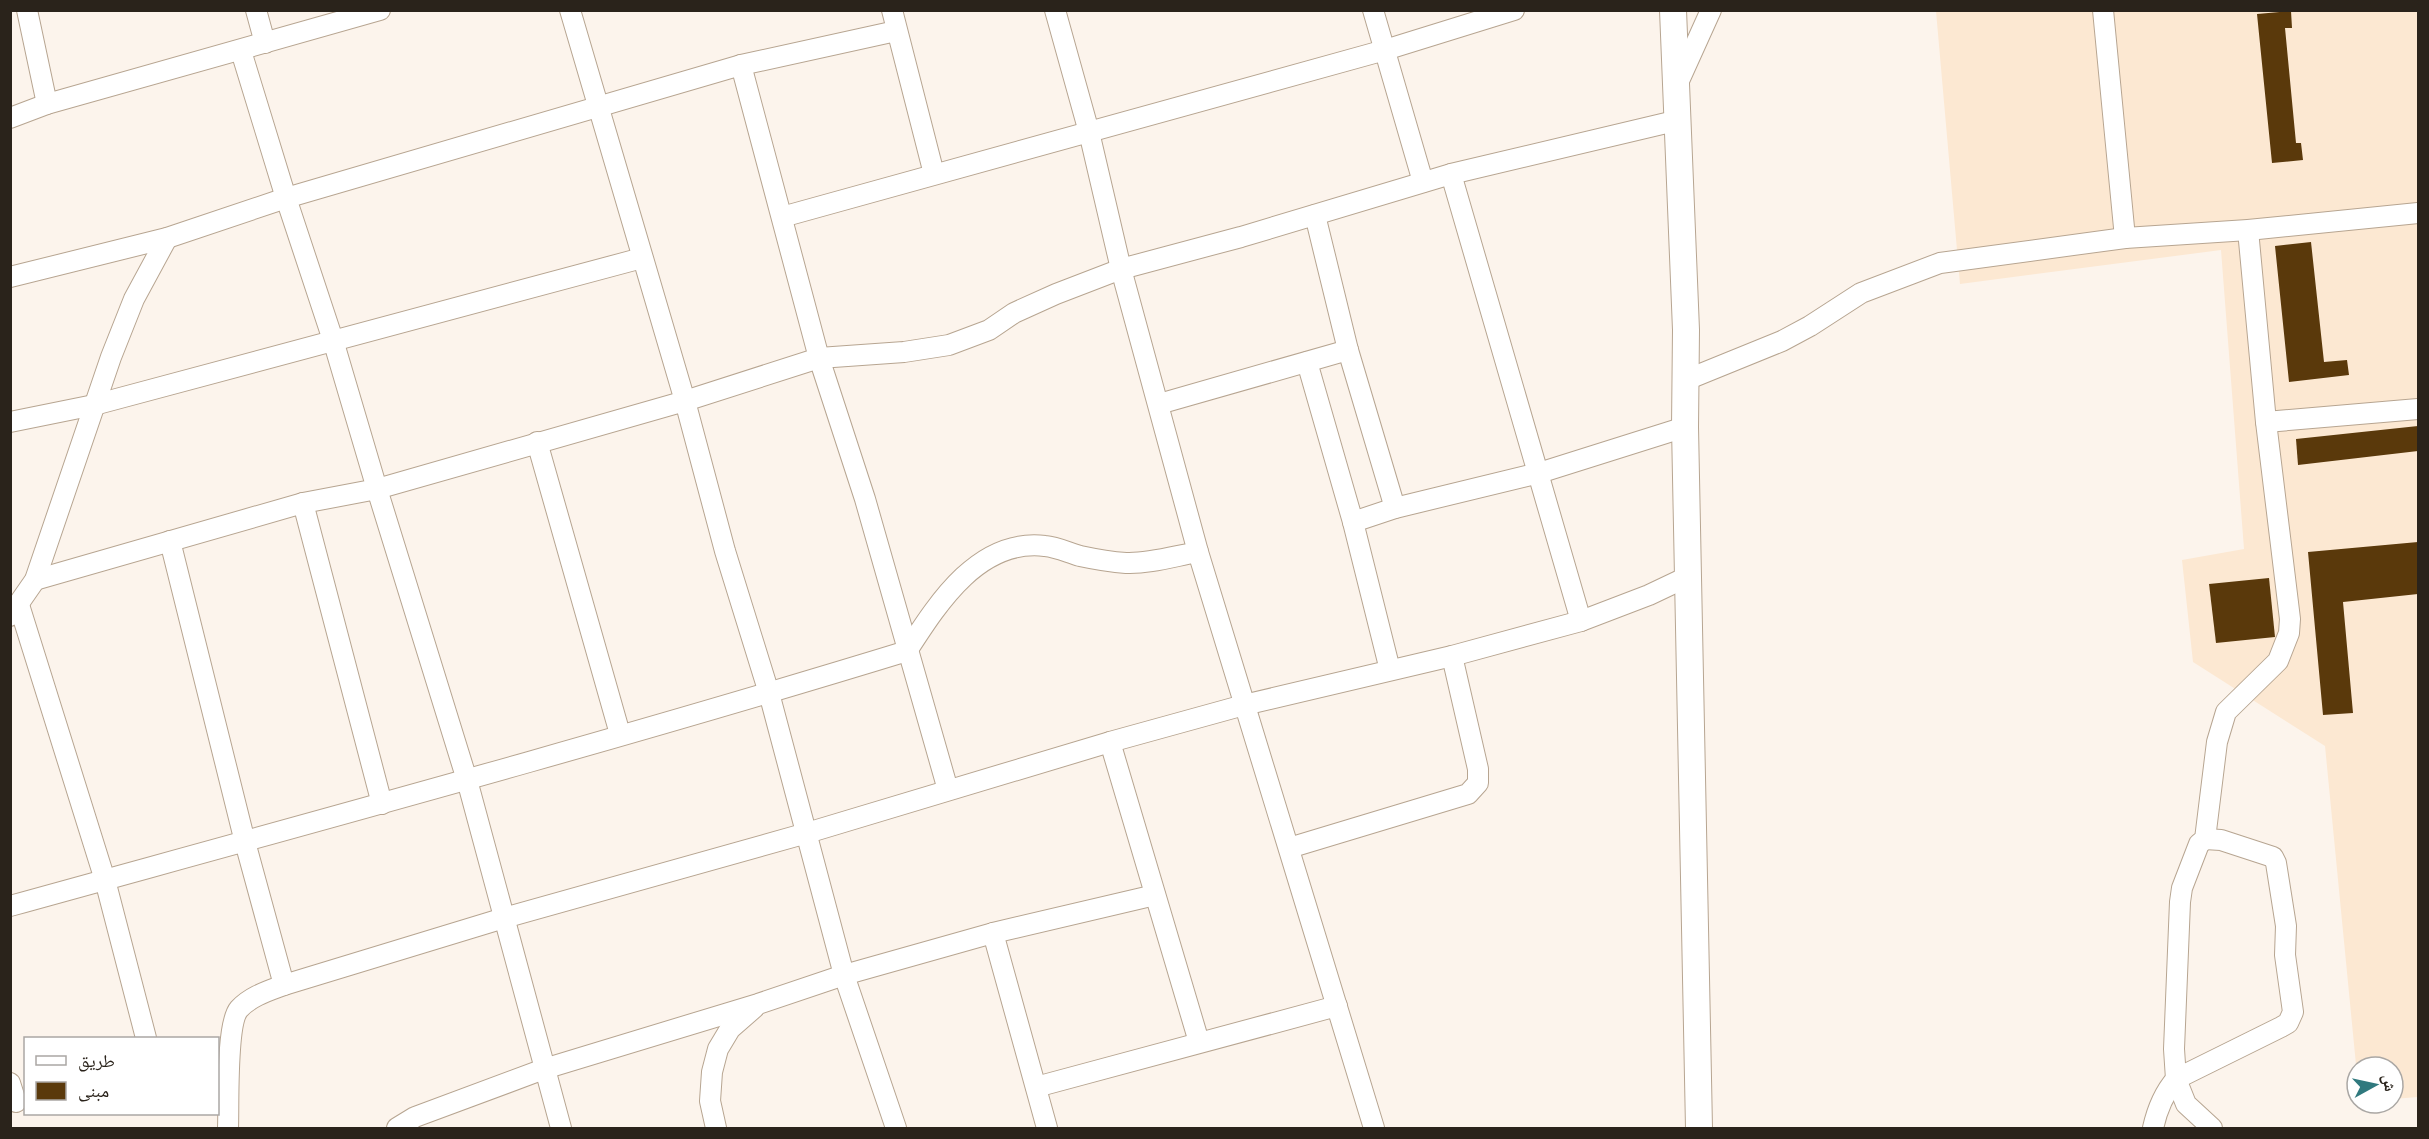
<svg xmlns="http://www.w3.org/2000/svg" width="2429" height="1139" font-family="'PT Sans Narrow','Noto Naskh Arabic',sans-serif">
  <style>
    .built { fill: #fce8d2 }
    .building { fill: #5a390b }
    .lines { fill: none; stroke-linecap: round; stroke-linejoin: round }
    .minor-casing { stroke: #b7a591; stroke-width: 22 }
    .major-casing { stroke: #b7a591; stroke-width: 28 }
    .minor { stroke: #fff; stroke-width: 20 }
    .major { stroke: #fff; stroke-width: 26 }
  </style>
  <rect width="100%" height="100%" fill="#fcf4ec"/>
  <polygon class="built" points="1936,11 2418,11 2418,1097 2393,1099 2393,1067 2357,1067 2357,1075 2325,746 2193,662 2182,560 2244,549 2221,250 1960,284"/>
  <g class="building">
    <polygon points="2291,11 2292,28 2285,28 2296,143 2301,143 2303,160 2272,163 2257,14"/>
    <polygon points="2311,242 2324,362 2347,360 2349,375 2289,382 2275,246"/>
    <polygon points="2418,426 2418,451 2298,465 2296,439"/>
    <polygon points="2418,542 2418,594 2343,602 2353,713 2323,715 2308,552"/>
    <polygon points="2269,578 2275,637 2216,643 2209,584"/>
  </g>
  <g class="lines">
    <g class="minor-casing">
      <g id="minor">
        <polyline points="27,10 47,104"/>
        <polyline points="256,10 265,43"/>
        <polyline points="570,10 685,401 725,551 769,693 844,975 896,1128"/>
        <polyline points="892,10 934,174"/>
        <polyline points="1055,10 1089,132 1121,269 1198,552 1374,1128"/>
        <polyline points="1373,10 1423,182"/>
        <polyline points="2103,10 2125,238"/>
        <polyline points="241,51 286,198 333,340 377,489 467,780 561,1128"/>
        <polyline points="741,65 819,358 865,499 948,790"/>
        <polyline points="1678,83 1711,10"/>
        <polyline points="10,118 47,104 380,10"/>
        <polyline points="1451,174 1581,621"/>
        <polyline points="1315,215 1348,350 1395,508"/>
        <polyline points="782,217 1385,50 1514,10"/>
        <polyline points="10,277 167,238 286,198 741,65 896,31"/>
        <polyline points="1307,362 1353,522 1390,670"/>
        <polyline points="1686,380 1782,341 1810,326 1861,293 1940,263 2125,238 2248,230 2418,213"/>
        <polyline points="1159,404 1348,350"/>
        <polyline points="10,422 94,405 642,258"/>
        <polyline points="2266,422 2418,409"/>
        <polyline points="537,442 620,734"/>
        <polyline points="303,503 382,804"/>
        <polyline points="1353,522 1395,508 1539,473 1685,427"/>
        <polyline points="170,541 245,842 284,985"/>
        <polyline points="35,580 303,503 377,489 685,401 819,358 904,352 949,345 989,330 1014,313 1056,294 1121,269 1241,237 1451,174 1679,120"/>
        <polyline points="19,605 105,880 146,1038"/>
        <polyline points="10,616 35,580 111,357 134,299 167,238"/>
        <polyline points="1110,742 1199,1042"/>
        <polyline points="1289,848 1468,794 1478,783 1478,769 1452,656"/>
        <path d="M10 906C310 823 610 742 907 651 938 603 979 538 1045 546 1057 547 1069 553 1080 556 1094 559 1111 562 1126 563 1149 564 1175 556 1198 552"/>
        <polyline points="993,933 1047,1128"/>
        <polyline points="10,1083 16,1102"/>
        <polyline points="1036,1087 1337,1006"/>
        <path d="M228 1128C229 1104 226 1024 239 1009 251 996 268 991 284 985L504 918 807 833 1110 742 1244 705 1452 656 1581 621 1649 595 1689 576"/>
        <polyline points="397,1128 415,1117 544,1069 758,1004 844,975 993,933 1155,895"/>
        <polyline points="716,1128 710,1101 712,1072 718,1049 730,1029 754,1008"/>
        <path d="M2153 1128C2157 1110 2163 1094 2176 1079L2281 1027 2288 1023 2293 1012 2285 955 2286 926 2276 863 2273 857 2221 840 2205 839"/>
        <polyline points="2212,1128 2186,1104 2176,1079 2174,1049 2180,902 2182,888 2199,844 2205,839 2217,742 2226,712 2278,661 2289,633 2290,619 2266,422 2248,230"/>
      </g>
    </g>
    <g class="major-casing">
      <polyline id="major" points="1673,10 1686,330 1685,427 1699,1128"/>
    </g>
    <use href="#minor" class="minor"/>
    <use href="#major" class="major"/>
  </g>
  <rect width="2429" height="1139" fill="none" stroke="#2a231b" stroke-width="24"/>
  <rect x="24" y="1037" width="195" height="78" fill="#ffffff" stroke="#aaa7a4" stroke-width="1.5"/>
  <rect x="36" y="1056" width="30" height="9" fill="#ffffff" stroke="#aaa7a4" stroke-width="1.5"/>
  <text x="78" y="1067" font-size="18" fill="#2a231b">طريق</text>
  <rect x="36" y="1082" width="30" height="18" fill="#5a390b" stroke="#aaa7a4" stroke-width="1.5"/>
  <text x="78" y="1097" font-size="18" fill="#2a231b">مبنى</text>
  <g transform="translate(2375 1085) rotate(82)"><circle r="28" fill="#ffffff" stroke="#aaa7a4" stroke-width="1.5"/>
  <path d="M0-4.5L10 22L0 15L-10 22Z" fill="#30797e"/>
  <text y="-9" font-size="16" font-weight="bold" text-anchor="middle" fill="#2a231b">ش</text>
  </g>
</svg>
